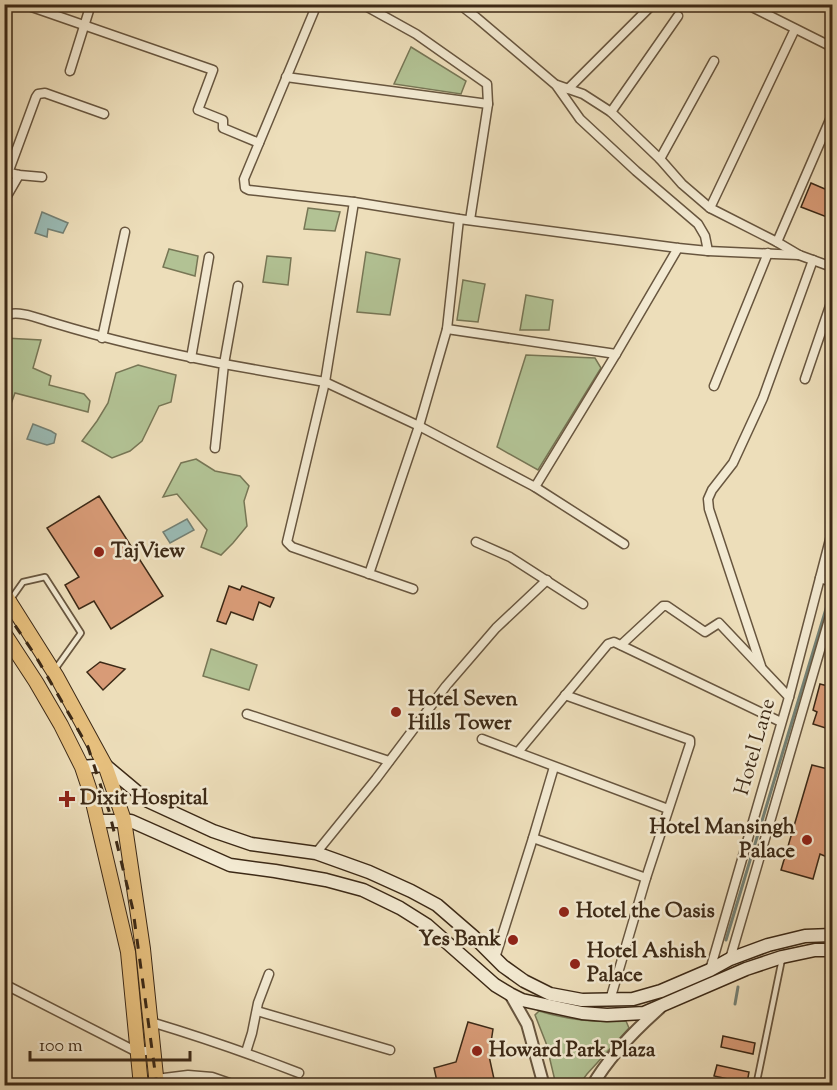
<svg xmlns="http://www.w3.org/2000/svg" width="837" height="1090" font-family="'Sorts Mill Goudy',serif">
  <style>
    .green { fill: #b2c294; stroke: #777655; stroke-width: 1.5 }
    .water { fill: #9abbb5; stroke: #748175; stroke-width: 1.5 }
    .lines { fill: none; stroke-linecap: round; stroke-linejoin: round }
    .stream { stroke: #748175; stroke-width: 3 }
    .building { fill: #d89b77; stroke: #3c2916; stroke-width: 1.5 }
    .service-casing { stroke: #68563f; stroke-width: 8 }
    .minor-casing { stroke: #68563f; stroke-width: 11 }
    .tertiary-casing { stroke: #68563f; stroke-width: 14 }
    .secondary-casing { stroke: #3c2916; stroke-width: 15 }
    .primary-casing { stroke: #3c2916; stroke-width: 16 }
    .service { stroke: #f3ead2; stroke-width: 4.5 }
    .minor { stroke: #f3ead2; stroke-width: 8 }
    .tertiary { stroke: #f3ead2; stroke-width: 10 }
    .secondary { stroke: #f3ead2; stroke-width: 12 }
    .primary { stroke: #e6bf7d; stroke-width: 14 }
    .rail { stroke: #3c2916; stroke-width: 3; stroke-dasharray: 10 10; stroke-linecap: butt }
    .poi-dot { fill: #8f2418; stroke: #f3ead2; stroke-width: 2 }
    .labels { text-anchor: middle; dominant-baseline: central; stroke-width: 5; stroke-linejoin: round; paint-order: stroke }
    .poi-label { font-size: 21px; font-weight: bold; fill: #3c2916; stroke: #f3ead2; text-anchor: start }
    .street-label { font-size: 21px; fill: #3c2916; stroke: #f3ead2 }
  </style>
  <rect width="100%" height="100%" fill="#eddeba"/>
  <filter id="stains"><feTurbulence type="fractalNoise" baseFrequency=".00333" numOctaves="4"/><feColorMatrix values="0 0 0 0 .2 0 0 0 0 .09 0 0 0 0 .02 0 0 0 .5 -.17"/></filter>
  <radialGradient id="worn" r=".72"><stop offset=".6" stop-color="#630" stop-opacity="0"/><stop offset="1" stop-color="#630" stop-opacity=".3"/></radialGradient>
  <g class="green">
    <polygon points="411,47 466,81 461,94 394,84"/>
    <polygon points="308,208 340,212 335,231 304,229"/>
    <polygon points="169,249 198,256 195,276 163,267"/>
    <polygon points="366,252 400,259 390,315 357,312"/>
    <polygon points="267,256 291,258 288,285 263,282"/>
    <polygon points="463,280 485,284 478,322 457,320"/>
    <polygon points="526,295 553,300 549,330 520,330"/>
    <polygon points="5,338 41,340 33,368 51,376 49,385 84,394 90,401 88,412 15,393 5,420"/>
    <polygon points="526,355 595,358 601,368 538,470 497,447"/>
    <polygon points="138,365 176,375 171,402 159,406 142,441 130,451 112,458 82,441 97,421 108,403 116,373"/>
    <polygon points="196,459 215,471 240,476 249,486 244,501 247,526 233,543 221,555 201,547 207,530 177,494 163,497 181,463"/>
    <polygon points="211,649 257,665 249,690 203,676"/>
    <path d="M539 1011C568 1020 596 1023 626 1021L629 1028 587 1074 579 1085H556L546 1043 535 1015Z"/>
  </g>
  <g class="water">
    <polygon points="42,212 68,223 63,233 48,229 47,237 35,233"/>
    <polygon points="33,424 51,431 56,434 54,443 47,445 27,439"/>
    <polygon points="187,519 194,530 170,543 163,532"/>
  </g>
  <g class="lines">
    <g class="stream">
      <polyline points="726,940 832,589"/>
      <polyline points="735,1004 738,987"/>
    </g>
  </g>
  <g class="building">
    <polygon points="811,183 832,192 832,219 801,207"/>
    <polygon points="99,496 163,596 111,629 94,601 79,609 65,585 79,577 47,528"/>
    <polygon points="229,586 240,590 242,586 274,598 270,607 259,602 253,620 231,612 226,624 217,621"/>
    <polygon points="100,662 125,669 103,690 87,672"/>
    <polygon points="820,684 832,687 832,730 813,724 817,712 813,710"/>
    <polygon points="812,765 832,770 832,810 830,819 832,819 832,859 820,854 813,879 781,870"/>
    <polygon points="468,1022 493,1029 489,1056 494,1079 500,1086 438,1086 434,1068 456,1062"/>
    <polygon points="723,1036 755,1043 753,1054 721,1047"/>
    <polygon points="717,1065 749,1072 747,1083 714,1076"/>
  </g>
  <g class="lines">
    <g class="service-casing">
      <g id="service">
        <polyline points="11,599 23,582 45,577 81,633 56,668"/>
        <polyline points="756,1086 782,959"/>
      </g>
    </g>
    <g class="minor-casing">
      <g id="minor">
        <polyline points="23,4 213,70 198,110 223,120 223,128 259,143"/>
        <polyline points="317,4 244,179 245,188 249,190 354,202 459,219 678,248 708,251 799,255"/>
        <polyline points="362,4 416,34 487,84 488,104 470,220"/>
        <polyline points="459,4 477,18 556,85 580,119 636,171 698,224 705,236 708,251"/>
        <polyline points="746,4 832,47"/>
        <polyline points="70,71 91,4"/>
        <polyline points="286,77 488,104"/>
        <polyline points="557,85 583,94 611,112 660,159 682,184 710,208 777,242 799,255 832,267"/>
        <polyline points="568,89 653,4"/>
        <polyline points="611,112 678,16"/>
        <polyline points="660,159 714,61"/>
        <polyline points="5,172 19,175 42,177"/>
        <polyline points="8,173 36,97 38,94 45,93 104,114"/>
        <polyline points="4,201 19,175"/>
        <polyline points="354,202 325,382 287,542 292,547 413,589"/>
        <polyline points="710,208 795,29"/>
        <polyline points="777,242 832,115"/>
        <polyline points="238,286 224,364 325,382 419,426 535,487 616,354 678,248"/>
        <path d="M4 316C18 309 40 319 54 323 110 340 167 353 224 364L215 448"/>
        <polyline points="447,329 616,354"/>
        <polyline points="102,338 125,232"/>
        <polyline points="191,358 209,257"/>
        <polyline points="805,379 832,300"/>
        <polyline points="714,386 768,253"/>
        <polyline points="535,487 624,544"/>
        <polyline points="476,542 510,557 583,604"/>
        <polyline points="369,574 419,426 447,329 459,219"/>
        <polyline points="820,578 832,582"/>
        <polyline points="621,645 663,606 667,606 705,632 719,623 789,697"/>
        <polyline points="761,666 709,509 708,499 712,490 733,463 763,398 813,260"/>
        <polyline points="565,695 690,740 690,744 646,878 610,1000"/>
        <polyline points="247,714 389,761"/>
        <polyline points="482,739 668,809"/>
        <polyline points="518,752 608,644 614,642 781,722"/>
        <polyline points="533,838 646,878"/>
        <polyline points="316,853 376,779 446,686 496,628 547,580"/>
        <polyline points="495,958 533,838 554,767"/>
        <polyline points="730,959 832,609"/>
        <polyline points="710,970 789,697 832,532"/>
        <polyline points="4,984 137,1052 154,1050"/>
        <polyline points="257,1011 390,1050"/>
        <path d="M151 1022C201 1037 250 1054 299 1073"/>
        <polyline points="246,1052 252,1033 258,1003 269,974"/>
        <polyline points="156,1079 188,1075 212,1077 238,1086"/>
      </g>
    </g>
    <g class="tertiary-casing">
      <g id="tertiary">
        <polyline points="510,994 527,1024 544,1086"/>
        <path d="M592 1086C609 1057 635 1030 660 1008"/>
      </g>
    </g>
    <g class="secondary-casing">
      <g id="secondary">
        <polyline points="82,767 105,765 148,801 213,831 251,844 316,853 369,872 411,891 437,905 474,937 503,966 524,981 550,994 582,1000 633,999 661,991 710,970 730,959 768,945 805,936 832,935"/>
        <polyline points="97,821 131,821 230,865 275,871 326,880 363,890 400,908 427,925 495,985 510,994 522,1000 582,1013 607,1015 644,1013 746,969 782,957 815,950 832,950"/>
      </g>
    </g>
    <g class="primary-casing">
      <g id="primary">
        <polyline points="4,593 57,677 105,765 124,820 143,949 157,1086"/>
        <polyline points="4,633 36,682 61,725 82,767 91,794 128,952 141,1086"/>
      </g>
    </g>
    <use href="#service" class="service"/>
    <use href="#minor" class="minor"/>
    <use href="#tertiary" class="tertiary"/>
    <use href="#secondary" class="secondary"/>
    <use href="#primary" class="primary"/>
    <polyline class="rail" points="4,609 35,655 88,747 109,811 133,910 157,1086"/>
  </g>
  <g class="poi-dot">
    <circle cx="99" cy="552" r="6"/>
    <circle cx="396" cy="712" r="6"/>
    <path d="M64 790h6v6h6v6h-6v6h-6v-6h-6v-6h6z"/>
    <circle cx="807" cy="840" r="6"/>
    <circle cx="564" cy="912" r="6"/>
    <circle cx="513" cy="940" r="6"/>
    <circle cx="575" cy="964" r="6"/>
    <circle cx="477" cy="1051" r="6"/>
  </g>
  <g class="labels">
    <g class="poi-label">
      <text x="111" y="552">TajView</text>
      <text x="408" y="700">Hotel Seven<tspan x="408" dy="24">Hills Tower</tspan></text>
      <text x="80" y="799">Dixit Hospital</text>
      <text x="795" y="828" text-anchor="end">Hotel Mansingh<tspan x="795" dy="24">Palace</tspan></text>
      <text x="576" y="912">Hotel the Oasis</text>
      <text x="501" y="940" text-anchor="end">Yes Bank</text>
      <text x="587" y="952">Hotel Ashish<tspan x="587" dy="24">Palace</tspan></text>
      <text x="489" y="1051">Howard Park Plaza</text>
    </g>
    <g class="street-label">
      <text transform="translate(756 747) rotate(-74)">Hotel Lane</text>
    </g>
  </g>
  <rect width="837" height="1090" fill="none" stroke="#eddeba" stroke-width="24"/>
  <rect x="6" y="6" width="825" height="1078" fill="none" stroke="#3c2916" stroke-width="3"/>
  <rect x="12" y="12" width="813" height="1066" fill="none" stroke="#3c2916" stroke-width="1.5"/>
  <path d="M30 1051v9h160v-9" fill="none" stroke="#3c2916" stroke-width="3"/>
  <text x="39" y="1051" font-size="18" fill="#3c2916" stroke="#f3ead2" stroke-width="4.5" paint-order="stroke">100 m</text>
  <rect width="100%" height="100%" filter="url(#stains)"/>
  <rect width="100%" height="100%" fill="url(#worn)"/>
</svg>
